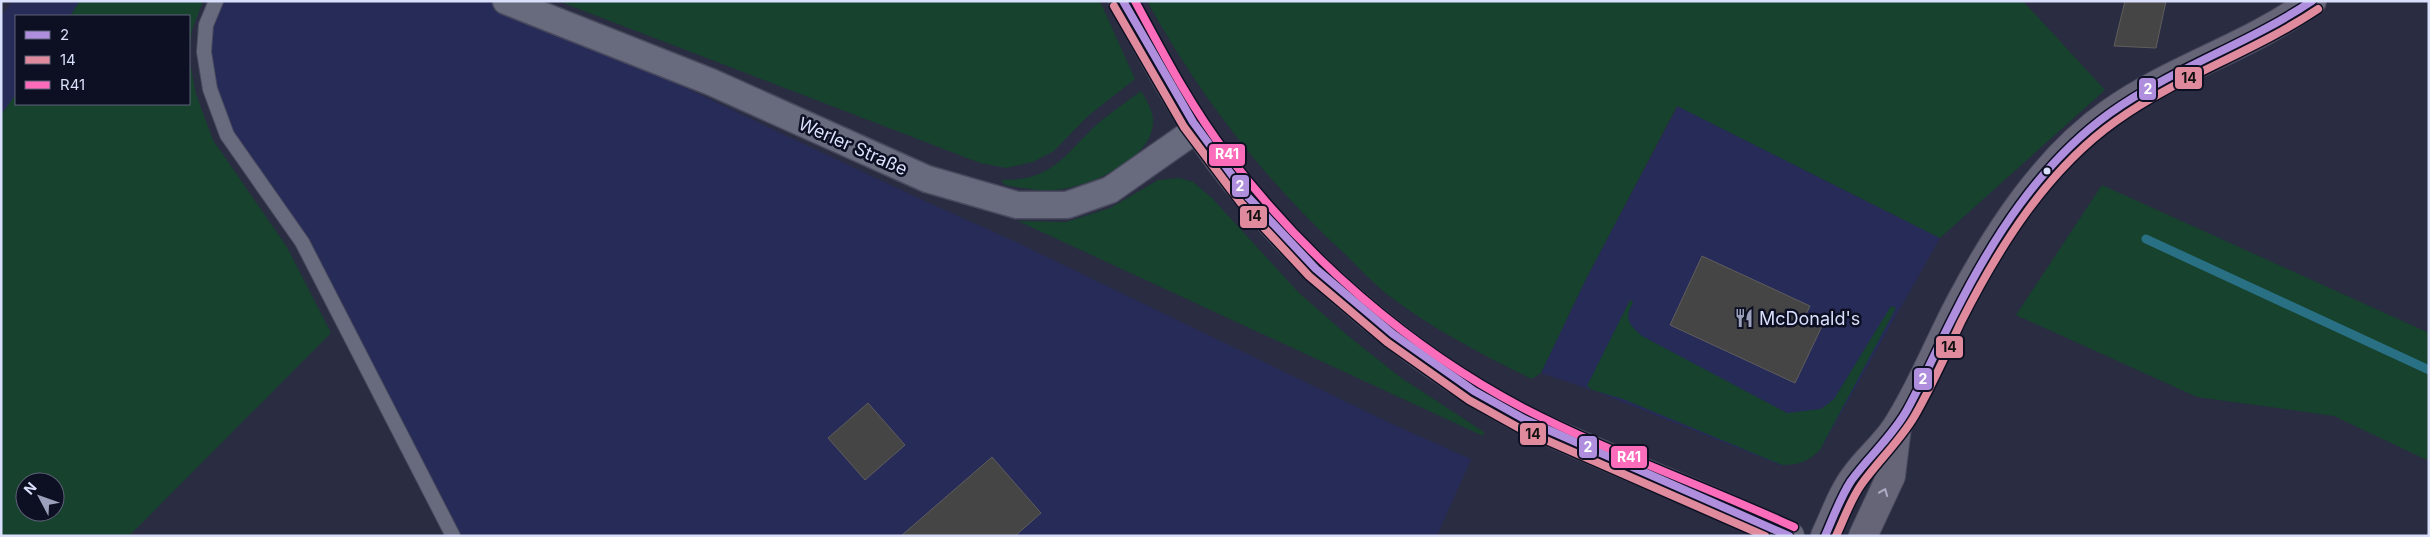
<svg xmlns="http://www.w3.org/2000/svg" width="2430" height="537" font-family="Inter,sans-serif">
  <style>
    .built { fill: #272b58 }
    .green { fill: #16422e; fill-rule: evenodd }
    .lines { fill: none; stroke-linecap: round; stroke-linejoin: round }
    .stream { stroke: #2a7084; stroke-width: 9 }
    .building { fill: #464546; stroke: #5f5d5c }
    .lane-casing { stroke: #494a5e; stroke-width: 16 }
    .street-casing { stroke: #494a5e; stroke-width: 29 }
    .secondary-casing { stroke: #494a5e; stroke-width: 30 }
    .primary-casing { stroke: #494a5e; stroke-width: 30 }
    .lane { stroke: #686b7d; stroke-width: 14 }
    .street { stroke: #686b7d; stroke-width: 26 }
    .secondary { stroke: #666578; stroke-width: 28 }
    .primary { stroke: #696879; stroke-width: 28 }
    .bus-1-casing { stroke: #0d0f22; stroke-width: 11 }
    .bus-2-casing { stroke: #0d0f22; stroke-width: 11 }
    .bus-3-casing { stroke: #0d0f22; stroke-width: 11 }
    .bus-1 { stroke: #af8edd; stroke-width: 8 }
    .bus-2 { stroke: #e08b9d; stroke-width: 8 }
    .bus-3 { stroke: #fb6dba; stroke-width: 8 }
    .oneway { stroke: #acaec7 }
    .bus-dot { fill: #dadffb; stroke: #0d0f22; stroke-width: 2 }
    .labels { text-anchor: middle; dominant-baseline: central; stroke-width: 5; stroke-linejoin: round; paint-order: stroke }
    .street-label { font-size: 18px; fill: #dadffb; stroke: #0d0f22 }
    .poi-label { font-size: 18px; fill: #dadffb; stroke: #0d0f22; text-anchor: start }
    .line-badge { stroke: #0d0f22; stroke-width: 2 }
    .badge-label { font-size: 14px; text-anchor: middle; font-weight: bold; fill: #fff }
    .pale-badge-label { font-size: 14px; text-anchor: middle; font-weight: bold; fill: #111 }
  </style>
  <rect width="100%" height="100%" fill="#2a2c42"/>
  <g class="built">
    <polygon points="12,1 80,1 70,16 16,16 16,94 1,115 1,17"/>
    <polygon points="216,1 502,1 918,198 1018,243 1394,425 1471,459 1437,536 453,536 327,294 227,135 204,52"/>
    <polygon points="1678,106 1940,238 1820,450 1802,461 1780,465 1595,391 1541,373 1585,281"/>
  </g>
  <g class="green">
    <path d="M80 1H203L192 30 189 57 196 94 213 140 287 247 331 333 129 536H1V115L16 94V104H189V16H70ZM25 482H55V512H25Z"/>
    <polygon points="558,1 1100,1 1135,79 1088,116 1054,151 1033,162 1006,168 980,163"/>
    <path d="M1147 1H2023L2105 90 1940 238 1677 106 1585 281 1541 373 1532 379C1482 355 1433 329 1388 295 1374 284 1360 269 1347 256 1267 183 1199 96 1147 1Z"/>
    <path d="M1141 91C1146 99 1152 109 1153 119 1156 159 1087 188 1054 190 1037 191 1021 188 1005 185L1001 180C1049 181 1062 159 1092 129 1107 115 1125 103 1141 91Z"/>
    <polygon points="1179,178 1193,182 1212,198 1299,293 1347,335 1400,377 1484,432 1483,436 1018,221 1066,222 1110,208 1158,180"/>
    <polygon points="2102,185 2429,333 2429,461 2334,416 2197,397 2016,315"/>
    <path d="M1630 300 1633 302C1624 320 1628 323 1642 336L1787 413 1821 409 1834 399 1891 306 1896 308 1820 450C1808 462 1798 465 1782 465L1623 399 1592 390 1587 386Z"/>
  </g>
  <g class="lines">
    <polyline class="stream" points="2146,239 2429,370"/>
  </g>
  <g class="building">
    <polygon points="2125,1 2166,1 2156,48 2114,46"/>
    <polygon points="1702,256 1810,306 1806,314 1824,322 1795,383 1670,325"/>
    <polygon points="868,403 905,445 865,480 828,438"/>
    <polygon points="992,457 1041,513 1015,536 901,536"/>
  </g>
  <g class="lines">
    <g class="lane-casing">
      <polyline id="lane" points="216,1 206,25 204,52 210,89 227,135 302,242 453,536"/>
    </g>
    <g class="street-casing">
      <polyline id="street" points="506,1 711,82 927,179 1017,205 1067,205 1110,190 1197,129"/>
    </g>
    <g class="secondary-casing">
      <g id="secondary">
        <path d="M1825 536C1835 515 1842 493 1856 475 1868 458 1886 444 1897 426 1922 387 1939 342 1961 301 1998 232 2045 159 2110 113 2173 68 2250 47 2312 1"/>
        <polyline points="1863,536 1891,476 1897,427"/>
      </g>
    </g>
    <g class="primary-casing">
      <path id="primary" d="M1123 1C1153 56 1182 110 1219 160 1293 259 1406 356 1515 415 1543 430 1574 442 1603 455 1665 482 1728 507 1790 536"/>
    </g>
    <use href="#lane" class="lane"/>
    <use href="#street" class="street"/>
    <use href="#secondary" class="secondary"/>
    <use href="#primary" class="primary"/>
    <g class="bus-1-casing">
      <g id="bus-1">
        <polyline points="1123,1 1193,122 1248,197 1316,269 1393,334 1474,391 1526,420 1789,536"/>
        <path d="M1825 536C1833 518 1840 498 1851 481 1869 456 1892 437 1907 410 1924 379 1938 346 1954 315 1992 239 2040 163 2110 113 2173 68 2248 44 2312 1"/>
      </g>
    </g>
    <g class="bus-2-casing">
      <g id="bus-2">
        <polyline points="1114,6 1184,127 1241,203 1309,276 1387,342 1469,400 1521,429 1765,536"/>
        <path d="M1836 536C1844 519 1850 501 1861 485 1878 461 1899 442 1914 417 1932 386 1946 354 1961 322 1999 247 2047 170 2116 121 2179 76 2254 52 2318 9"/>
      </g>
    </g>
    <g class="bus-3-casing">
      <path id="bus-3" d="M1135 1C1163 53 1191 107 1227 154 1305 257 1409 348 1523 408 1610 453 1705 486 1794 527"/>
    </g>
    <use href="#bus-1" class="bus-1"/>
    <use href="#bus-2" class="bus-2"/>
    <use href="#bus-3" class="bus-3"/>
  </g>
  <defs><path id="oneway-chevron" d="M-2-3.5L2.5 0L-2 3.5" fill="none" stroke-width="1.6" stroke-linecap="round" stroke-linejoin="round" transform="scale(1.25)"/></defs>
  <use class="oneway" href="#oneway-chevron" transform="translate(1884 492) rotate(-68)"/>
  <defs>
    <g id="restaurant-bare" transform="scale(1.5)"><path d="M-5-6h1v4h1v-4h1v4h1v-4h1v5L-1.5 .5V6h-2V.5L-5-1ZM5-6V6H3V1.5H1.5Q1.5-4 5-6Z" fill="#9ca0ba" stroke="#0d0f22" stroke-width="2.5" paint-order="stroke"/></g>
  </defs>
  <g fill-rule="evenodd">
    <use href="#restaurant-bare" x="1744" y="318"/>
  </g>
  <circle class="bus-dot" cx="2047" cy="171" r="4.5"/>
  <g class="labels">
    <g class="street-label">
      <text transform="translate(853 146) rotate(24)">Werler Straße</text>
    </g>
    <g class="poi-label">
      <text x="1759" y="318">McDonald's</text>
    </g>
  </g>
  <g class="line-badge">
    <rect x="2174" y="66" width="29" height="24" rx="5" fill="#e08b9d"/>
    <rect x="2138" y="77" width="19" height="24" rx="5" fill="#af8edd"/>
    <rect x="1208" y="143" width="38" height="24" rx="5" fill="#fb6dba"/>
    <rect x="1231" y="174" width="19" height="24" rx="5" fill="#af8edd"/>
    <rect x="1239" y="205" width="29" height="24" rx="5" fill="#e08b9d"/>
    <rect x="1935" y="335" width="29" height="24" rx="5" fill="#e08b9d"/>
    <rect x="1913" y="367" width="20" height="24" rx="5" fill="#af8edd"/>
    <rect x="1519" y="422" width="28" height="24" rx="5" fill="#e08b9d"/>
    <rect x="1578" y="435" width="20" height="24" rx="5" fill="#af8edd"/>
    <rect x="1610" y="445" width="38" height="24" rx="5" fill="#fb6dba"/>
  </g>
  <g class="badge-label">
    <text x="2148" y="94">2</text>
    <text x="1227" y="159">R41</text>
    <text x="1240" y="191">2</text>
    <text x="1923" y="384">2</text>
    <text x="1588" y="452">2</text>
    <text x="1629" y="462">R41</text>
  </g>
  <g class="pale-badge-label">
    <text x="2189" y="83">14</text>
    <text x="1254" y="221">14</text>
    <text x="1949" y="352">14</text>
    <text x="1533" y="439">14</text>
  </g>
  <rect width="2430" height="537" fill="none" stroke="#dadffb" stroke-width="5"/>
  <rect x="15" y="15" width="175" height="90" fill="#0d0f22" stroke="#5f6279"/>
  <rect x="25" y="31" width="25" height="8" fill="#af8edd" stroke="#5f6279"/>
  <text x="60" y="40" font-size="15" fill="#dadffb">2</text>
  <rect x="25" y="56" width="25" height="8" fill="#e08b9d" stroke="#5f6279"/>
  <text x="60" y="65" font-size="15" fill="#dadffb">14</text>
  <rect x="25" y="81" width="25" height="8" fill="#fb6dba" stroke="#5f6279"/>
  <text x="60" y="90" font-size="15" fill="#dadffb">R41</text>
  <g transform="translate(40 497) rotate(311)"><circle r="24" fill="#0d0f22" stroke="#5f6279"/>
  <path d="M0-4L9 19L0 12L-9 19Z" fill="#9ca0ba"/>
  <text y="-8" font-size="14" font-weight="bold" text-anchor="middle" fill="#dadffb">N</text>
  </g>
</svg>
